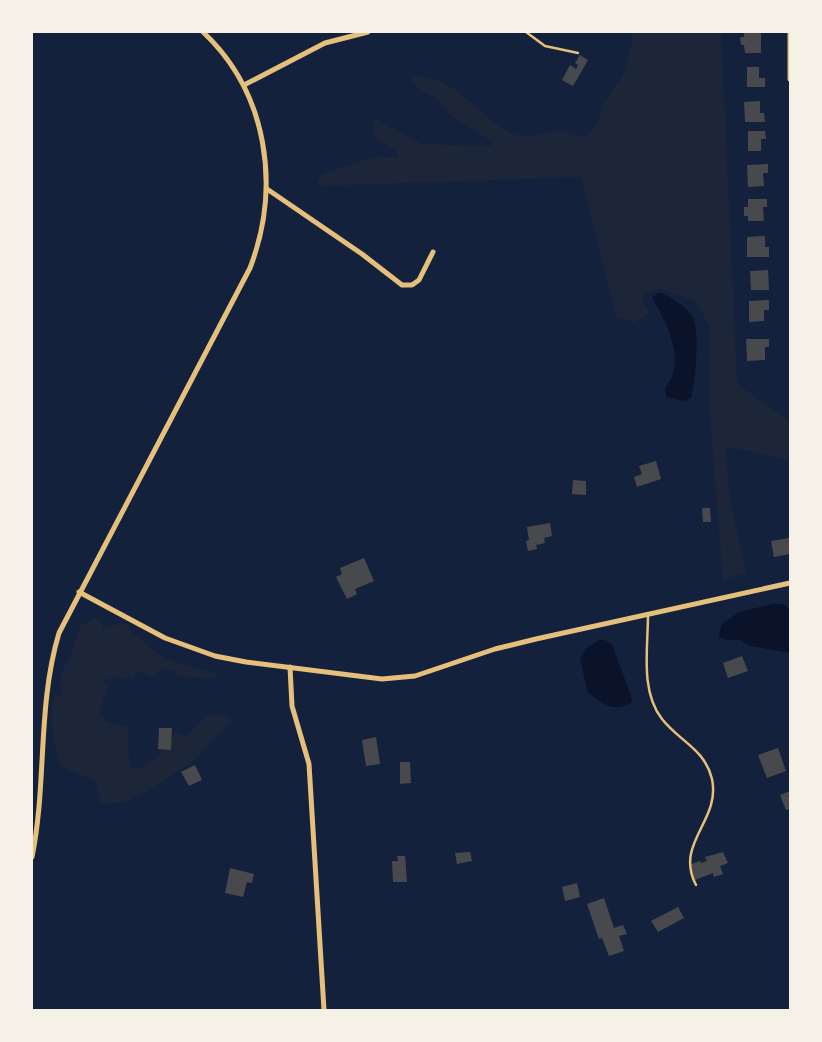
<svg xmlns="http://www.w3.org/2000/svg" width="822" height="1042" font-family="'Fira Sans',sans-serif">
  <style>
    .green { fill: #1d2539 }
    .water { fill: #0b132b }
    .building { fill: #48494c }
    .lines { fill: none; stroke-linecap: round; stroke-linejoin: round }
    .service { stroke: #e5c07b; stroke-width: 2.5 }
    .minor { stroke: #e5c07b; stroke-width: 5 }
  </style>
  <rect width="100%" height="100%" fill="#14213d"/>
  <g class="green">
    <path d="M627 32H721L737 384 790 421V460L725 446 730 501 746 573 723 580 710 414V327L695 301 661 289 644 294 643 302 649 313 635 323 616 316 581 177 316 186 321 175 376 156 397 158 396 150 378 141 374 136V121L378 120 421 144 493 146V142L450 115 438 99 420 91 411 78 415 75C460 80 475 113 511 133 528 142 546 129 564 131 572 132 577 136 585 137L598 122 603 104 625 72 633 37Z"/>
    <path d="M95 618 102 622 103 629 121 623 130 626 131 633C143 638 144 643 153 650 169 664 197 668 218 673L215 679 177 676 174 671 163 668 152 677 136 670 135 680 117 676 109 680 103 678 102 681 108 686 99 713 106 722 128 727 129 765 136 770 158 757 175 732 187 737 205 715 228 716 232 720 192 762 155 787 125 802 102 804 95 781 60 766C54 745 47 716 55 695H63L59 683 63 681 60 675 71 656 81 625Z"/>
  </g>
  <g class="water">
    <path d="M660 292C672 299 689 307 694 320 699 337 696 382 691 398L684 401 666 397 665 388C688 361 666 323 652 297Z"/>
    <polygon points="773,604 784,604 790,611 790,653 750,646 740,640 726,640 719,637 721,625 739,612"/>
    <path d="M599 640H605L612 644 631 696 632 702C614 714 602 703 588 693L580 659 586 648Z"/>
  </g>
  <g class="building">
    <polygon points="744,32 761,32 761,53 745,53 744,45 741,45 740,37 744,37"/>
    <polygon points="580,55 588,60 573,86 562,80 570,65 576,69 578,65 575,63"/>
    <polygon points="747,67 759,67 759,78 765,78 765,87 747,87"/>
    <polygon points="760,101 760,113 764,113 765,122 745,122 744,102"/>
    <polygon points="748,131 765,131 766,139 761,139 761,151 748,151"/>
    <polygon points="768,164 768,173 763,173 764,186 748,187 747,165"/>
    <polygon points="748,199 767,199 767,207 763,207 764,221 748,221 748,216 744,216 744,207 748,207"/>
    <polygon points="765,236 765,247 769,247 769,257 747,257 747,237"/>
    <polygon points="768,270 769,290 751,290 750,271"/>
    <polygon points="769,300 769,310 764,310 764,321 749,322 749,301"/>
    <polygon points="746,339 769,339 769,347 765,347 765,360 747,361"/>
    <polygon points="656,461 661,479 637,487 634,477 642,474 639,466"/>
    <polygon points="573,480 586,481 586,495 572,494"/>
    <polygon points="702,508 710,508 711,522 703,522"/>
    <polygon points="550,523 552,536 544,538 545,543 536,545 537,549 528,551 526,541 529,540 527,527"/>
    <polygon points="789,538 790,554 774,557 771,541"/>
    <polygon points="364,558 374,581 355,589 357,594 347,599 336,577 342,574 340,568"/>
    <polygon points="742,656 748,671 728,678 723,663"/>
    <polygon points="159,728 172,728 171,750 158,749"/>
    <polygon points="376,737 380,764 366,766 362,740"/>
    <polygon points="778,748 786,771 767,778 758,755"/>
    <polygon points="400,762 410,762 411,783 400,784"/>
    <polygon points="195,765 202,780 189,786 181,772"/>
    <polygon points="790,791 790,809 786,810 780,795"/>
    <polygon points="470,852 472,861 457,864 455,853"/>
    <polygon points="723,852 728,863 720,866 723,874 714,877 713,873 695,880 689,865 700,861 701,863 707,861 705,857"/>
    <polygon points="397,856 405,856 407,882 393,882 392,861 398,861"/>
    <polygon points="230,868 254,874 252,883 247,882 243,897 225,893"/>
    <polygon points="577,883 580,897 565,901 562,887"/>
    <polygon points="604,898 614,928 623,925 627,934 619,936 624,951 609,956 602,938 599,939 587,904"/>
    <polygon points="678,907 684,918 658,932 651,921"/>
  </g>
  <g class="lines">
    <g class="service">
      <polyline points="526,32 545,46 578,53"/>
      <path d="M648 615C648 648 640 691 662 719 679 741 705 749 712 779 721 821 674 843 696 885"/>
    </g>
    <g class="minor">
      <polyline points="790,32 790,79"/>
      <polyline points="244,85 325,43 368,32"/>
      <polyline points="267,189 362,254 402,285 412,285 419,280 433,252"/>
      <polyline points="79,592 165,638 215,656 246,662 382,679 415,676 495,649 536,639 790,583"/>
      <polyline points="290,667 292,706 309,764 324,1010"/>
      <path d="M32 857C47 784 37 706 59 633L250 268C281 187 268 93 203 32"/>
    </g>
  </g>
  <rect width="822" height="1042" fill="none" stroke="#f6f1e7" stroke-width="66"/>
</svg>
